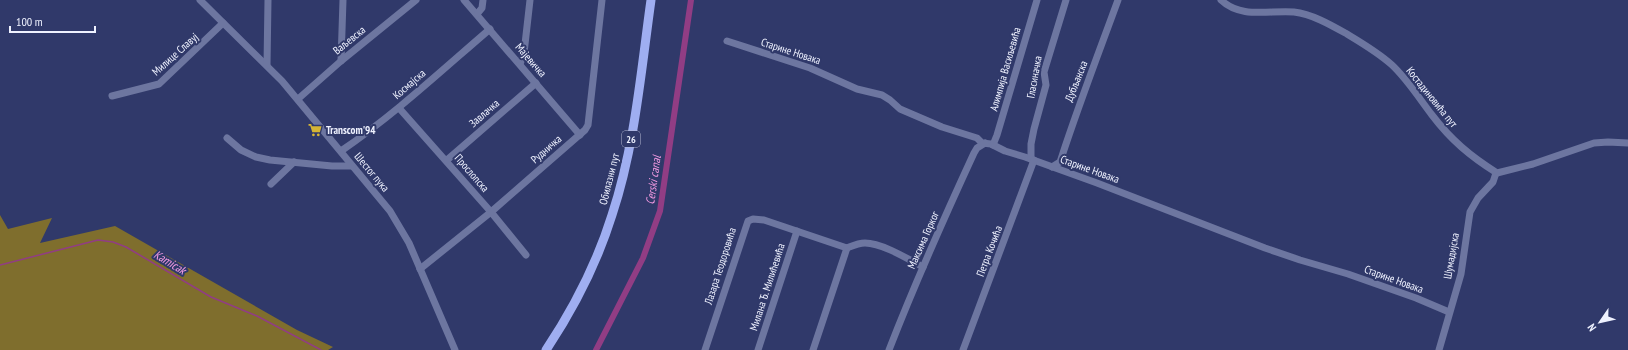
<svg xmlns="http://www.w3.org/2000/svg" width="1628" height="350" font-family="'PT Sans Narrow',sans-serif">
  <style>
    .forest { fill: #7f6e2d }
    .lines { fill: none; stroke-linecap: round; stroke-linejoin: round }
    .stream { stroke: #913d84; stroke-width: 1.5 }
    .canal { stroke: #913d84; stroke-width: 6 }
    .minor { stroke: #6d76a0; stroke-width: 7 }
    .major { stroke: #9faef1; stroke-width: 9 }
    .labels { text-anchor: middle; dominant-baseline: central; stroke-width: 4; stroke-linejoin: round; paint-order: stroke }
    .shield { fill: #30396a; stroke: #b6bad2; stroke-width: 1 }
    .shield-label { font-size: 10px; font-weight: bold; fill: #eff2ff }
    .street-label { font-size: 11px; fill: #eff2ff; stroke: #30396a }
    .poi-label { font-size: 11px; font-weight: bold; fill: #eff2ff; stroke: #30396a; text-anchor: start }
    .water-label { font-size: 12px; font-style: italic; fill: #f59be3; stroke: #30396a }
  </style>
  <rect width="100%" height="100%" fill="#30396a"/>
  <polygon class="forest" points="0,215 8,229 52,218 40,243 115,226 297,330 333,347 328,350 0,350"/>
  <g class="lines">
    <polyline class="stream" points="0,265 98,240 113,242 126,247 211,297 257,316 321,350"/>
    <polyline class="canal" points="596,350 643,258 660,211 691,0"/>
    <g class="minor">
      <polyline points="200,0 282,81 390,211 409,243 455,350"/>
      <polyline points="464,0 580,135"/>
      <path d="M1221 0C1241 19 1269 10 1294 12 1312 14 1331 25 1347 34 1362 43 1379 53 1392 65 1407 79 1419 98 1432 115 1451 140 1470 156 1497 173L1533 164 1594 143 1608 142 1628 143"/>
      <polyline points="477,14 482,8 483,0"/>
      <polyline points="727,41 810,68 857,89 882,95 890,100 900,109 942,127 977,138 982,143 991,144 1005,151 1025,157 1097,183 1265,248 1300,260 1348,274 1416,298 1449,312"/>
      <polyline points="341,61 343,0"/>
      <polyline points="520,64 524,53 530,0"/>
      <polyline points="267,65 268,0"/>
      <polyline points="112,96 159,84 223,23"/>
      <polyline points="298,99 341,61 416,0"/>
      <polyline points="399,108 491,212 526,255"/>
      <polyline points="227,138 241,150 256,157 270,160 332,166 352,166"/>
      <polyline points="993,145 997,135 1037,0"/>
      <path d="M341 151C394 115 441 71 490 29"/>
      <polyline points="1031,159 1031,144 1034,129 1046,85 1044,72 1066,0"/>
      <polyline points="447,160 536,83"/>
      <path d="M1052 167 1060 162 1062 156C1079 104 1099 52 1118 0"/>
      <polyline points="271,184 294,162"/>
      <path d="M847 248C852 246 858 243 865 243 882 243 908 259 923 267"/>
      <polyline points="420,269 491,212 585,130 588,125 602,0"/>
      <polyline points="705,350 748,221 753,219 764,220 847,248"/>
      <polyline points="758,350 797,231"/>
      <polyline points="813,350 847,248"/>
      <path d="M889 350C915 283 944 218 974 153L977 148 985 143"/>
      <polyline points="963,350 1034,160"/>
      <polyline points="1439,350 1461,274 1470,212 1478,198 1493,182 1496,173"/>
    </g>
    <path class="major" d="M546 350C574 308 597 263 612 215 635 146 641 71 651 0"/>
  </g>
  <defs>
    <g id="supermarket-bare" transform="scale(1.08)"><path d="M-6-5.5h2.5l.6 2H6L4.5 2H-2.5L-4.4-4H-6ZM-1.5 3.2a1.3 1.3 0 1 0 .1 0ZM3 3.2a1.3 1.3 0 1 0 .1 0Z" fill="#d6b534" stroke="#30396a" stroke-width="2.5" paint-order="stroke"/></g>
  </defs>
  <g fill-rule="evenodd">
    <use href="#supermarket-bare" x="315" y="130"/>
  </g>
  <g class="labels">
    <rect class="shield" x="622" y="131" width="18" height="16" rx="3"/>
    <g class="shield-label">
      <text x="631" y="139">26</text>
    </g>
    <g class="street-label">
      <text transform="translate(349 40) rotate(-39)">Ваљевска</text>
      <text transform="translate(791 51) rotate(18)">Старине Новака</text>
      <text transform="translate(175 54) rotate(-42)">Милице Славуј</text>
      <text transform="translate(531 60) rotate(49)">Мајевичка</text>
      <text transform="translate(1005 69) rotate(-74)">Алимпија Васиљевића</text>
      <text transform="translate(1034 77) rotate(-80)">Гласиначка</text>
      <text transform="translate(1076 81) rotate(-68)">Дубљанска</text>
      <text transform="translate(409 84) rotate(-41)">Космајска</text>
      <text transform="translate(1432 97) rotate(51)">Костадиновића пут</text>
      <text transform="translate(484 113) rotate(-41)">Завлачка</text>
      <text transform="translate(546 149) rotate(-41)">Рудничка</text>
      <text transform="translate(1090 169) rotate(20)">Старине Новака</text>
      <text transform="translate(372 172) rotate(50)">Шестог пука</text>
      <text transform="translate(472 173) rotate(49)">Прослопска</text>
      <text transform="translate(609 179) rotate(-76)">Обилазни пут</text>
      <text transform="translate(923 240) rotate(-66)">Максима Горког</text>
      <text transform="translate(989 251) rotate(-69)">Петра Кочића</text>
      <text transform="translate(1451 256) rotate(-80)">Шумадијска</text>
      <text transform="translate(720 266) rotate(-72)">Лазара Теодоровића</text>
      <text transform="translate(1394 279) rotate(20)">Старине Новака</text>
      <text transform="translate(767 287) rotate(-72)">Милана Ђ. Милићевића</text>
    </g>
    <g class="poi-label">
      <text x="326" y="130">Transcom'94</text>
    </g>
    <g class="water-label">
      <text transform="translate(653 180) rotate(-82)">Cerski canal</text>
      <text transform="translate(170 262) rotate(31)">Kamicak</text>
    </g>
  </g>
  <g transform="translate(1600 322) rotate(236)" stroke="#30396a" stroke-width="3" paint-order="stroke">
  <path d="M0-3L7 15L0 10L-7 15Z" fill="#eff2ff"/>
  <text y="-6" font-size="11" font-weight="bold" text-anchor="middle" fill="#eff2ff">N</text>
  </g>
  <path d="M10 26v6h85v-6" fill="none" stroke="#eff2ff" stroke-width="2"/>
  <text x="16" y="26" font-size="12" fill="#eff2ff" stroke="#30396a" stroke-width="3" paint-order="stroke">100 m</text>
</svg>
